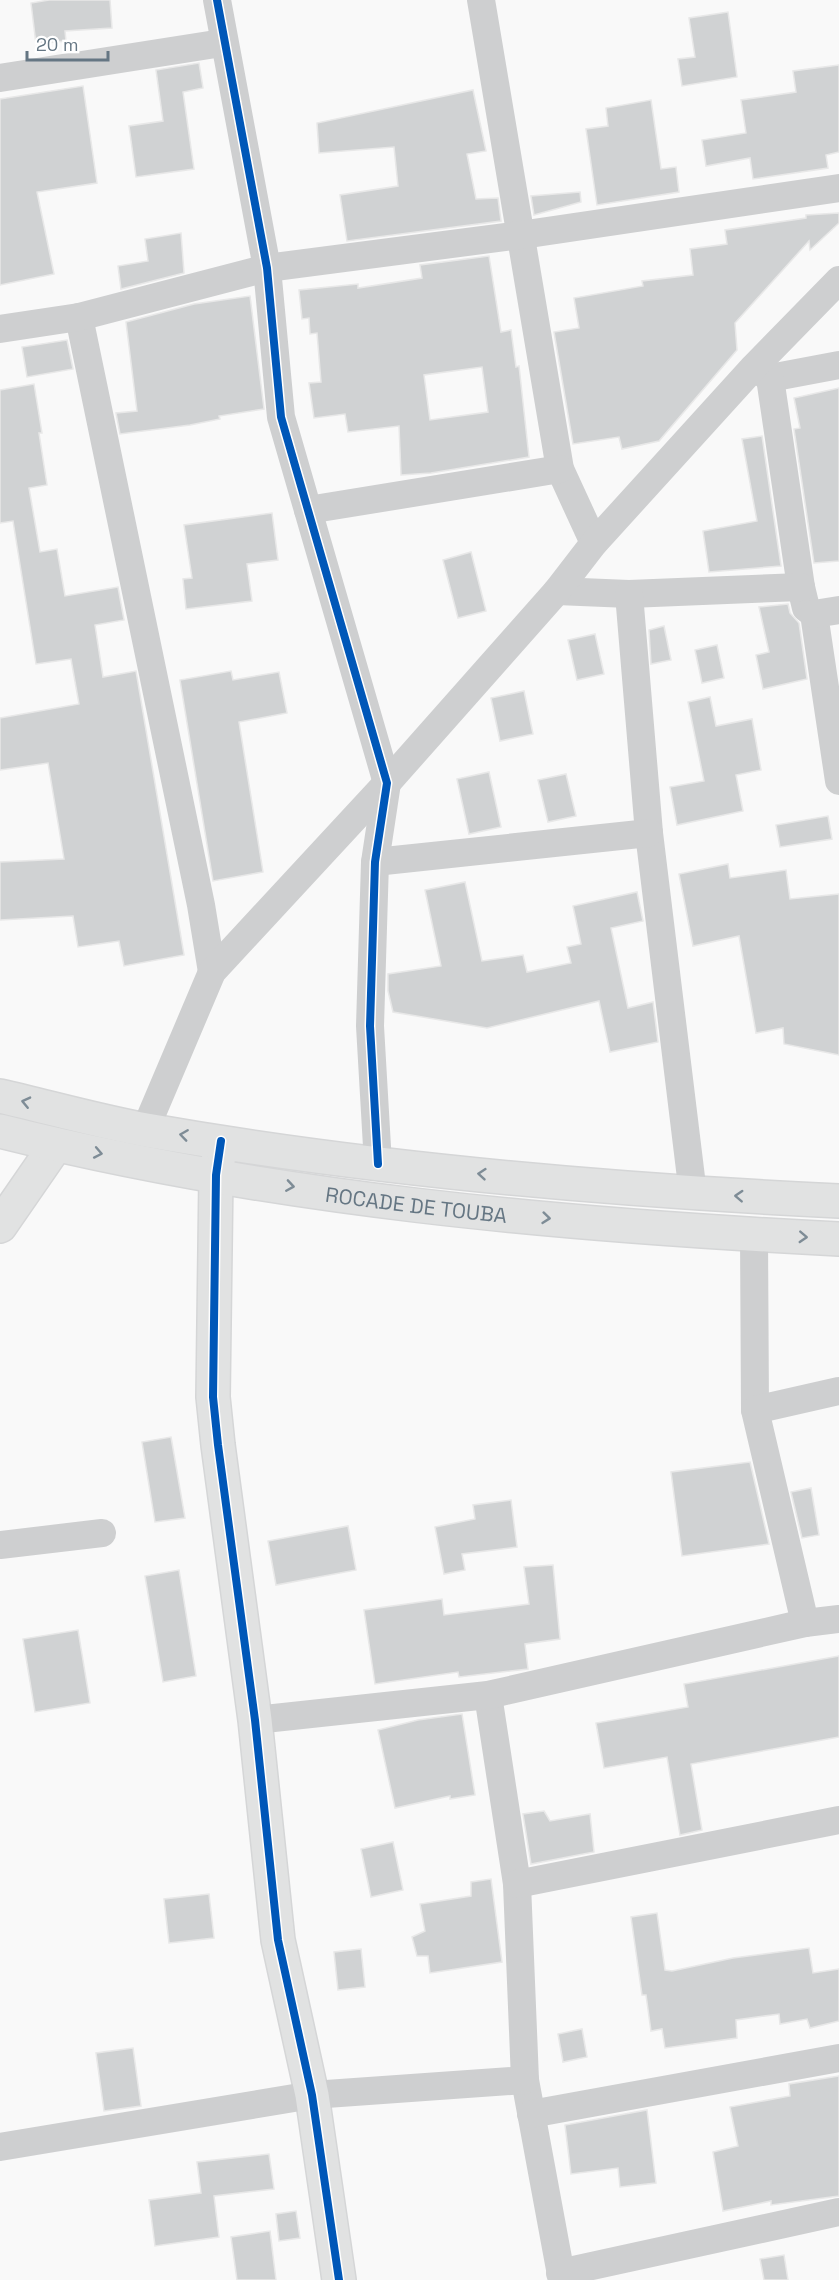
<svg xmlns="http://www.w3.org/2000/svg" width="839" height="2280" font-family="'Space Grotesk',sans-serif">
  <style>
    .building { fill: #d0d2d3; stroke: #e8e8e8; stroke-width: 1.5; fill-rule: evenodd }
    .lines { fill: none; stroke-linecap: round; stroke-linejoin: round }
    .secondary-casing { stroke: #d5d6d7; stroke-width: 36 }
    .primary-casing { stroke: #d5d6d7; stroke-width: 36 }
    .street { stroke: #cecfd0; stroke-width: 28 }
    .secondary { stroke: #e1e2e2; stroke-width: 33 }
    .primary { stroke: #e1e2e2; stroke-width: 33 }
    .cycleway-casing { stroke: #fff; stroke-width: 11 }
    .cycleway { stroke: #0057b8; stroke-width: 8 }
    .oneway { stroke: #7e8c96 }
    .labels { text-anchor: middle; dominant-baseline: central; stroke-width: 6; stroke-linejoin: round; paint-order: stroke }
    .street-label { font-size: 21px; fill: #657683; stroke: #fff }
  </style>
  <rect width="100%" height="100%" fill="#f9f9f9"/>
  <g class="building">
    <polygon points="49,0 110,0 112,28 65,31 66,41 36,44 31,3"/>
    <polygon points="728,12 737,77 682,86 678,59 695,57 689,18"/>
    <polygon points="199,63 203,88 183,92 194,169 136,177 129,126 163,121 156,70"/>
    <polygon points="839,65 839,152 826,155 828,168 753,179 750,158 706,166 702,140 746,133 741,100 796,92 793,71"/>
    <polygon points="83,86 97,183 37,192 54,274 0,285 0,99"/>
    <polygon points="473,90 486,151 467,154 476,199 498,198 501,221 347,241 340,195 398,186 394,147 319,153 317,123"/>
    <polygon points="651,100 661,169 676,167 679,192 597,205 586,129 608,126 606,108"/>
    <polygon points="580,192 581,202 534,215 531,196"/>
    <polygon points="839,213 839,223 810,250 809,241 735,323 737,350 659,441 622,449 619,437 573,444 554,332 579,328 574,298 643,286 642,281 693,275 690,249 727,244 725,230 806,218 806,215"/>
    <polygon points="181,233 184,273 121,289 118,266 148,261 145,239"/>
    <path d="M489 256 501 332 511 330 516 367 519 366 529 457 431 473 401 475 399 426 348 432 345 414 314 418 309 383 321 382 317 333 310 334 309 318 302 319 299 290 358 284V288L422 278 420 265ZM482 367 488 412 430 420 424 375Z"/>
    <polygon points="250,296 264,409 219,416 220,419 190,425 120,434 116,413 137,411 126,322 194,304"/>
    <polygon points="67,340 73,369 27,377 22,347"/>
    <polygon points="34,384 42,433 39,433 47,485 29,488 40,552 57,549 65,596 118,587 124,620 95,625 103,677 136,671 184,955 124,966 119,941 78,947 73,916 0,920 0,862 64,859 48,763 0,770 0,718 79,704 71,659 36,664 13,521 0,523 0,390"/>
    <polygon points="839,388 839,561 814,563 794,429 800,428 794,398"/>
    <polygon points="762,436 781,566 709,572 703,531 757,521 742,439"/>
    <polygon points="272,513 278,560 247,564 252,601 186,609 183,579 192,578 184,525"/>
    <polygon points="471,552 486,611 458,618 443,560"/>
    <polygon points="788,604 790,613 799,623 807,679 763,689 756,655 769,652 759,607"/>
    <polygon points="664,626 671,660 651,664 649,630"/>
    <polygon points="595,634 604,674 577,680 568,640"/>
    <polygon points="717,645 724,678 702,683 695,650"/>
    <polygon points="231,671 233,680 279,672 287,713 239,722 263,872 213,881 180,680"/>
    <polygon points="524,691 533,734 500,741 491,698"/>
    <polygon points="710,697 716,726 752,719 761,770 736,775 743,811 677,825 670,787 704,781 688,702"/>
    <polygon points="489,772 501,827 469,834 457,779"/>
    <polygon points="566,774 576,816 548,822 538,780"/>
    <polygon points="828,816 832,839 780,847 776,825"/>
    <polygon points="728,864 730,878 786,870 790,899 839,894 839,1055 784,1044 783,1028 756,1033 739,936 693,946 679,874"/>
    <polygon points="465,882 482,961 523,955 527,972 571,963 567,947 581,944 573,906 637,892 643,921 611,928 628,1008 653,1002 658,1042 610,1052 599,1001 487,1028 393,1012 388,991 388,974 441,966 425,890"/>
    <polygon points="171,1437 185,1518 155,1522 142,1442"/>
    <polygon points="750,1462 769,1544 682,1556 671,1472"/>
    <polygon points="811,1488 819,1535 802,1538 791,1492"/>
    <polygon points="511,1500 517,1547 462,1554 465,1570 444,1574 435,1527 475,1519 473,1505"/>
    <polygon points="348,1526 356,1570 276,1585 268,1541"/>
    <polygon points="553,1565 560,1639 525,1644 528,1669 459,1677 458,1672 375,1684 364,1610 442,1599 444,1615 529,1604 524,1567"/>
    <polygon points="179,1570 196,1676 163,1682 145,1576"/>
    <polygon points="78,1630 90,1703 35,1712 23,1639"/>
    <polygon points="839,1656 839,1737 691,1764 702,1830 680,1835 667,1757 604,1768 596,1723 688,1707 684,1684"/>
    <polygon points="462,1714 475,1795 450,1799 450,1796 395,1808 378,1730 418,1720"/>
    <polygon points="544,1811 550,1821 590,1814 594,1852 531,1864 523,1814"/>
    <polygon points="393,1842 403,1890 371,1897 361,1849"/>
    <polygon points="491,1879 502,1962 430,1973 428,1956 417,1956 412,1937 425,1931 420,1904 471,1896 471,1882"/>
    <polygon points="209,1894 214,1938 169,1943 164,1899"/>
    <polygon points="657,1913 665,1970 672,1971 733,1958 809,1948 813,1973 839,1969 839,2021 810,2028 807,2019 780,2024 779,2014 736,2020 737,2038 665,2048 662,2029 651,2031 646,1995 642,1995 631,1917"/>
    <polygon points="361,1949 365,1987 338,1990 334,1952"/>
    <polygon points="582,2029 587,2057 563,2062 558,2034"/>
    <polygon points="133,2048 141,2106 104,2111 96,2053"/>
    <polygon points="839,2076 839,2196 771,2205 771,2201 723,2211 713,2152 738,2146 730,2107 790,2096 789,2084"/>
    <polygon points="647,2110 656,2183 620,2187 618,2168 571,2174 565,2125"/>
    <polygon points="269,2154 274,2189 214,2196 219,2237 155,2246 149,2200 201,2193 197,2162"/>
    <polygon points="296,2211 300,2238 279,2241 276,2214"/>
    <polygon points="270,2231 276,2280 237,2280 231,2237"/>
    <polygon points="784,2255 788,2280 764,2280 760,2259"/>
  </g>
  <g class="lines">
    <g class="secondary-casing">
      <g id="secondary">
        <polyline points="220,1148 216,1175 213,1397 218,1445 255,1720 278,1940 312,2095 339,2280"/>
        <polyline points="0,1226 56,1145"/>
      </g>
    </g>
    <g class="primary-casing">
      <g id="primary">
        <path d="M0 1096C48 1107 97 1121 146 1130 374 1170 608 1190 839 1201"/>
        <path id="s1" d="M0 1131C271 1199 560 1225 839 1239"/>
      </g>
    </g>
    <g class="street">
      <polyline points="217,0 267,268 281,417 387,783 375,862 370,1026 378,1164"/>
      <polyline points="481,0 560,469 594,543"/>
      <polyline points="0,78 222,43"/>
      <polyline points="79,317 201,905 212,972"/>
      <polyline points="0,329 79,317 267,268 521,235 839,188"/>
      <polyline points="755,368 770,378 839,365"/>
      <polyline points="770,378 801,587 806,608 814,614 839,781"/>
      <polyline points="308,510 560,469"/>
      <polyline points="557,591 629,594 801,587"/>
      <polyline points="629,594 649,833 693,1194"/>
      <polyline points="814,614 839,610"/>
      <polyline points="375,862 649,833"/>
      <polyline points="145,1130 212,972 387,783 557,591 594,543 754,367 839,280"/>
      <polyline points="754,1235 755,1410 805,1623"/>
      <polyline points="755,1410 839,1391"/>
      <polyline points="0,1545 102,1533"/>
      <polyline points="488,1695 517,1884 525,2080 562,2280"/>
      <polyline points="255,1720 488,1695 805,1623 839,1619"/>
      <polyline points="517,1884 839,1820"/>
      <polyline points="531,2114 839,2058"/>
      <polyline points="0,2147 312,2095 525,2080"/>
      <polyline points="560,2273 839,2212"/>
    </g>
    <use href="#secondary" class="secondary"/>
    <use href="#primary" class="primary"/>
    <g class="cycleway-casing">
      <g id="cycleway">
        <polyline points="217,0 267,268 281,417 387,783 375,862 370,1026 378,1164"/>
        <polyline points="221,1141 216,1175 213,1397 218,1445 255,1720 278,1940 312,2095 339,2280"/>
      </g>
    </g>
    <use href="#cycleway" class="cycleway"/>
  </g>
  <defs><path id="oneway-chevron" d="M-2-3.5L2.5 0L-2 3.5" fill="none" stroke-width="1.6" stroke-linecap="round" stroke-linejoin="round" transform="scale(1.5)"/></defs>
  <g class="oneway">
    <use href="#oneway-chevron" transform="translate(26 1102) rotate(-167)"/>
    <use href="#oneway-chevron" transform="translate(184 1135) rotate(-172)"/>
    <use href="#oneway-chevron" transform="translate(98 1153) rotate(11)"/>
    <use href="#oneway-chevron" transform="translate(482 1174) rotate(-175)"/>
    <use href="#oneway-chevron" transform="translate(290 1186) rotate(9)"/>
    <use href="#oneway-chevron" transform="translate(739 1196) rotate(-177)"/>
    <use href="#oneway-chevron" transform="translate(546 1218) rotate(6)"/>
    <use href="#oneway-chevron" transform="translate(803 1237) rotate(3)"/>
  </g>
  <g class="labels">
    <g class="street-label">
      <text stroke="none"><textPath href="#s1" startOffset="423">ROCADE DE TOUBA</textPath></text>
    </g>
  </g>
  <path d="M27 51v9h81v-9" fill="none" stroke="#657683" stroke-width="3"/>
  <text x="36" y="51" font-size="18" fill="#657683" stroke="#ffffff" stroke-width="4.5" paint-order="stroke">20 m</text>
</svg>
